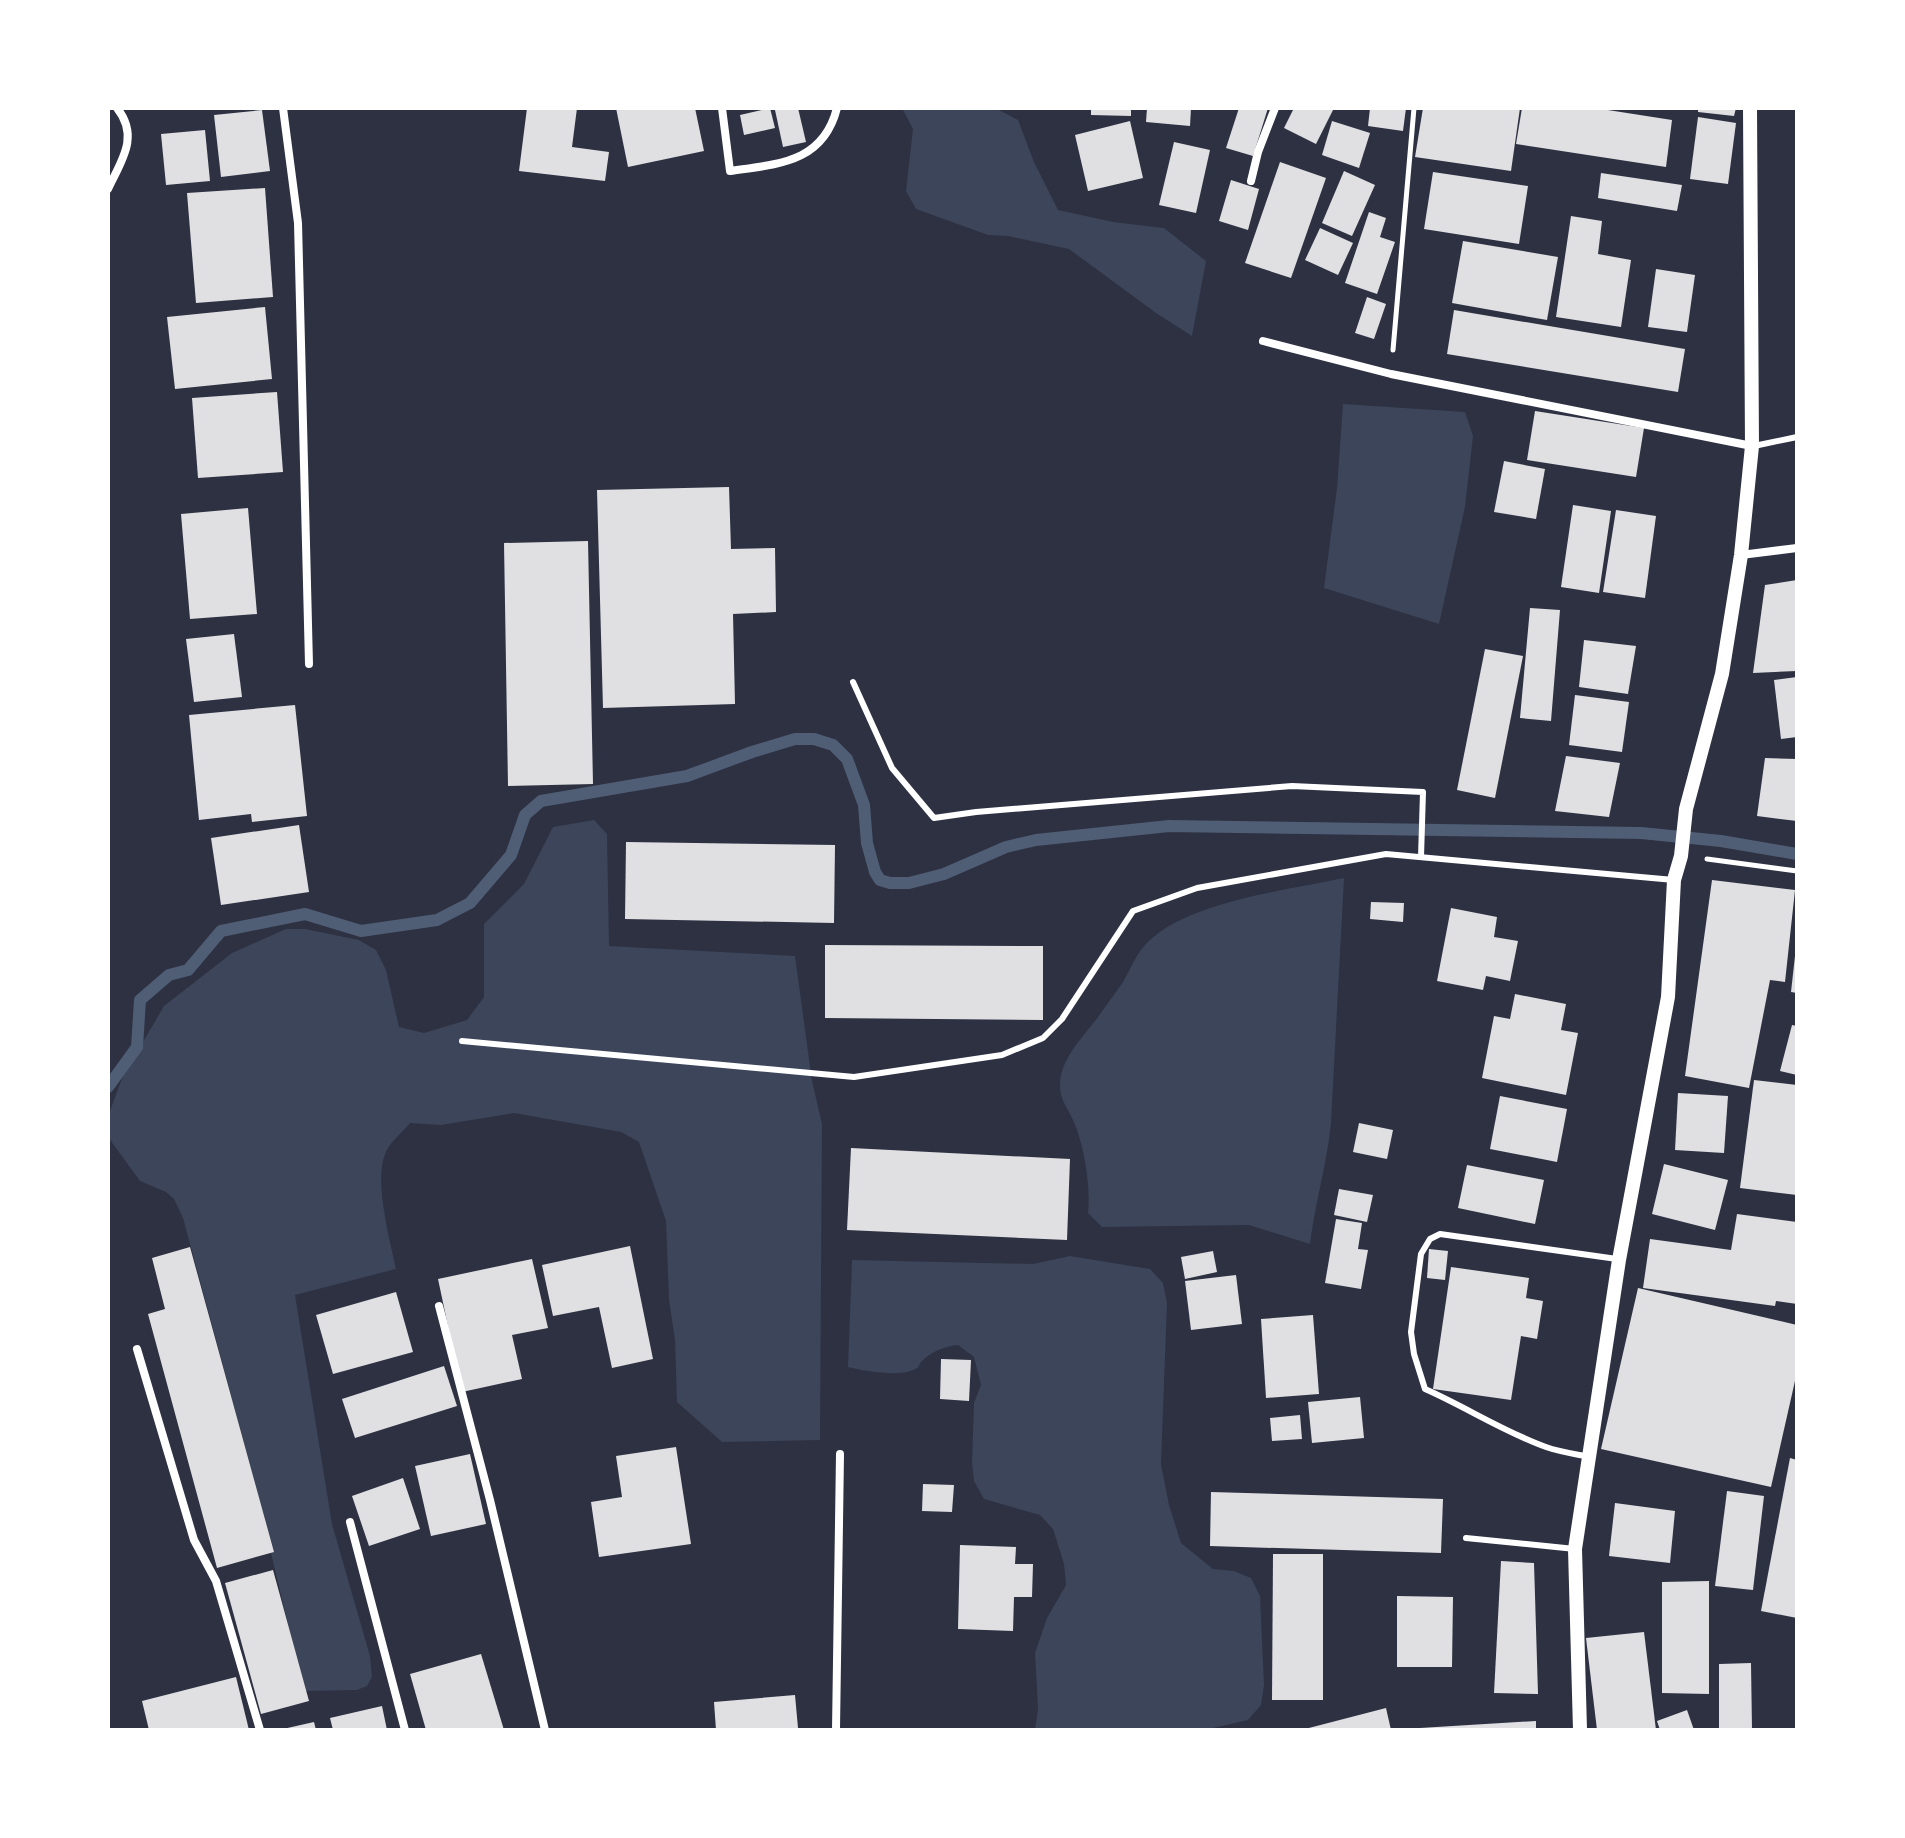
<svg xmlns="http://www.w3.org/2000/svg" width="1905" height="1838" font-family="Raleway,sans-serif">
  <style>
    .green { fill: #3c4559 }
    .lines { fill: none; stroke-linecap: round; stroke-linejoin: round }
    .stream { stroke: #4f5d75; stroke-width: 12 }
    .building { fill: #e0e0e3 }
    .path { stroke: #fff; stroke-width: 5 }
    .service { stroke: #fff; stroke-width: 6 }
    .minor { stroke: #fff; stroke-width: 8 }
    .tertiary { stroke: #fff; stroke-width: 14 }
  </style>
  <rect width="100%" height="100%" fill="#2d3142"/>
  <g class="green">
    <polygon points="902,108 995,108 1018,120 1034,162 1058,210 1113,222 1164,228 1206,261 1192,336 1156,313 1069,249 1008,236 988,235 916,209 906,191 913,129"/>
    <polygon points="1343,404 1465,412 1473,436 1465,507 1439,624 1324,588 1337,488"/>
    <path d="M594 820 607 834 609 946 795 956 812 1081 822 1124 820 1440 722 1442 677 1402 675 1340 669 1300 666 1221 639 1142 621 1132 514 1113 441 1125 410 1123C403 1132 390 1142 386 1152 373 1179 390 1240 396 1269L295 1295 332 1524 370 1656 372 1677 367 1686 357 1690 304 1691 250 1465 183 1218 174 1199 166 1192 140 1181 108 1137V1116L123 1076 164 1006 232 953 286 929H305L359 940 376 950 386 970 399 1027 424 1033 467 1020 484 997V924L524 884 553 827Z"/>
    <path d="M1344 878 1331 1123C1327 1164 1315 1203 1310 1244L1249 1225 1102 1227 1088 1213C1091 1186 1084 1143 1072 1118 1066 1105 1060 1100 1060 1085 1060 1059 1083 1037 1098 1017 1106 1005 1115 994 1123 982 1130 970 1135 956 1145 945 1183 902 1288 890 1344 878Z"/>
    <path d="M1070 1256 1150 1269 1163 1283 1167 1303 1161 1464 1169 1505 1181 1543 1213 1569 1234 1571 1251 1578 1260 1596 1264 1685 1261 1705 1248 1720 1205 1730H1035L1038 1709 1035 1653 1047 1618 1066 1585 1064 1564 1053 1529 1040 1515 984 1499 974 1481 972 1463 974 1403 981 1385 974 1357 958 1345C945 1346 931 1352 922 1361 916 1368 922 1366 913 1370 898 1377 864 1371 848 1367L852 1260 1033 1264Z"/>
  </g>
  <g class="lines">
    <polyline class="stream" points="108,1087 137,1047 140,1000 169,975 188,970 221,931 305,914 361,931 437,920 470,903 511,855 525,815 541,801 687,776 752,752 795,739 814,739 833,745 847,759 864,805 867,843 875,872 880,880 890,883 909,883 944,874 1006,847 1036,840 1169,826 1641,833 1721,841 1797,854"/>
  </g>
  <g class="building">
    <polygon points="527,108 577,108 572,147 609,152 605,181 519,171"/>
    <polygon points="616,108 695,108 704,151 628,167"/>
    <polygon points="770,108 775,128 744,135 740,115"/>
    <polygon points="782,108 798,108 806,142 783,147 775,110"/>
    <polygon points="1091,108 1131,108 1131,116 1091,115"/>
    <polygon points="1147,108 1191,108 1190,126 1146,122"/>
    <polygon points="1239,108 1268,108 1253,156 1226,148"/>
    <polygon points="1294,108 1334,108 1316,144 1284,128"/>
    <polygon points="1370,108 1406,108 1403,131 1368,126"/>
    <polygon points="1423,108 1520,108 1511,171 1415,157"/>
    <polygon points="1522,108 1595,108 1672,120 1666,167 1516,144"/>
    <polygon points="1698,108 1736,108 1734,116 1698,112"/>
    <polygon points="262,110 270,171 221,177 214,115"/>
    <polygon points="1698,117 1736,123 1728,184 1690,179"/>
    <polygon points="1130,121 1143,178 1088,191 1075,135"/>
    <polygon points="1332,121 1370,133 1359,168 1322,155"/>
    <polygon points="205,130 210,181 166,185 161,134"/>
    <polygon points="1174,142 1210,150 1196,213 1159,205"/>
    <polygon points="1280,162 1326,178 1291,278 1245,263"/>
    <polygon points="1344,171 1375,185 1352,236 1322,223"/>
    <polygon points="1433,172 1528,186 1519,244 1424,229"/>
    <polygon points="1601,173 1682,185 1677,211 1598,198"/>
    <polygon points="1231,180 1259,189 1248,230 1219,221"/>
    <polygon points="265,188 273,297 196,303 187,193"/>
    <polygon points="1369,212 1386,218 1380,237 1395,242 1377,294 1345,283"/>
    <polygon points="1571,216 1602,221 1598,254 1631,260 1621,327 1556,317"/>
    <polygon points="1320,228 1353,243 1338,275 1305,260"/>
    <polygon points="1463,241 1558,257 1547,320 1452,303"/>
    <polygon points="1656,269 1695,275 1687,332 1648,327"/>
    <polygon points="1367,297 1386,304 1374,339 1355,333"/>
    <polygon points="265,307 272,379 175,389 167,317"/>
    <polygon points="1454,310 1685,349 1678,392 1447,354"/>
    <polygon points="277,392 283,472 198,478 192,398"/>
    <polygon points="1535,411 1644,428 1636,477 1527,460"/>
    <polygon points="1504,461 1545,469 1536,519 1494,512"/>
    <polygon points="729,487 731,549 775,548 776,612 733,614 735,704 603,708 597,490"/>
    <polygon points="1573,505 1611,511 1599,593 1561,587"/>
    <polygon points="248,508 257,614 190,619 181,514"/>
    <polygon points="1616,510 1656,516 1645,598 1603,592"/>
    <polygon points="588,541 593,784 508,786 504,543"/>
    <polygon points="1797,580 1797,671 1753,673 1765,585"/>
    <polygon points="1530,608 1560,610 1551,721 1520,718"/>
    <polygon points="234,634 242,697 194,702 186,639"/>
    <polygon points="1584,640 1636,646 1628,694 1579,687"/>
    <polygon points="1485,649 1523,656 1495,798 1457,790"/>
    <polygon points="1797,677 1797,737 1781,739 1774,680"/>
    <polygon points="1575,695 1629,702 1622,752 1569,745"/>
    <polygon points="295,705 307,816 252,822 251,814 199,820 189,715"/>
    <polygon points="1566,756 1620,763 1609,817 1555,811"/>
    <polygon points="1765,758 1797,759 1797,821 1757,816"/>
    <polygon points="299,825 309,892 221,905 211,838"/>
    <polygon points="626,842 835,845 834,923 625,919"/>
    <polygon points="1712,880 1795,890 1785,982 1770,980 1749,1088 1685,1076"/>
    <polygon points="1371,902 1404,903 1403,922 1370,919"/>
    <polygon points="1451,908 1497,917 1494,937 1518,941 1510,981 1486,976 1483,990 1437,981"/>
    <polygon points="825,945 1043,946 1043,1020 825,1018"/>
    <polygon points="1795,956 1797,956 1797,993 1791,992"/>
    <polygon points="1515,994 1566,1004 1561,1030 1578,1033 1566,1095 1482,1078 1494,1016 1510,1019"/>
    <polygon points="1792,1025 1797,1026 1797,1075 1780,1071"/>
    <polygon points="1754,1080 1797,1085 1797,1195 1740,1188"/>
    <polygon points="1678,1093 1728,1096 1724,1153 1675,1150"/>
    <polygon points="1500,1096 1567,1109 1557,1162 1490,1149"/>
    <polygon points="1359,1123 1393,1130 1387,1159 1353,1152"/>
    <polygon points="851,1148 1070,1159 1067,1240 847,1230"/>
    <polygon points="1664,1164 1728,1180 1715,1230 1652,1214"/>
    <polygon points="1467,1165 1544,1180 1535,1224 1458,1208"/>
    <polygon points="1339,1189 1373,1195 1367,1222 1334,1215"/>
    <polygon points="1737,1214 1797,1222 1797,1304 1776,1301 1775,1306 1643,1288 1650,1239 1731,1250"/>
    <polygon points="1336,1219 1362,1223 1358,1249 1368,1250 1361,1289 1325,1283"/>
    <polygon points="630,1246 653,1359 612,1368 599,1307 553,1316 542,1265"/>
    <polygon points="190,1247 274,1552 217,1568 148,1314 165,1309 152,1258"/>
    <polygon points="1429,1249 1448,1251 1445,1280 1427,1278"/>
    <polygon points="1213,1251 1217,1272 1185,1279 1181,1257"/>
    <polygon points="532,1259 548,1328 512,1335 522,1379 462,1392 438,1279"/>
    <polygon points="1451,1267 1529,1278 1526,1298 1543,1301 1537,1339 1521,1336 1511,1400 1433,1389"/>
    <polygon points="1236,1275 1242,1324 1191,1330 1185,1281"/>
    <polygon points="1638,1288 1797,1325 1797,1372 1771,1487 1601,1449"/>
    <polygon points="396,1292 413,1352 333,1374 316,1315"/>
    <polygon points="1313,1315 1319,1394 1266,1398 1261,1319"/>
    <polygon points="941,1359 971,1360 969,1401 940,1399"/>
    <polygon points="444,1366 457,1406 355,1438 342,1399"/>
    <polygon points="1360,1397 1364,1438 1312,1443 1308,1402"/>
    <polygon points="1300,1415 1302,1439 1272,1441 1270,1418"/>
    <polygon points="676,1447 691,1544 599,1557 591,1502 622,1497 616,1456"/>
    <polygon points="470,1454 486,1524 431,1536 415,1466"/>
    <polygon points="1790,1458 1797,1460 1797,1618 1761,1611"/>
    <polygon points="403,1478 420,1529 369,1546 352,1496"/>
    <polygon points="923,1484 954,1485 952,1512 922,1511"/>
    <polygon points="1727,1491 1764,1496 1753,1590 1715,1586"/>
    <polygon points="1211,1492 1443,1499 1441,1553 1210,1546"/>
    <polygon points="1615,1503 1675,1511 1670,1563 1609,1556"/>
    <polygon points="960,1545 1016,1547 1015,1564 1033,1564 1032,1597 1014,1597 1013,1631 958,1629"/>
    <polygon points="1273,1554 1323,1554 1323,1700 1272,1700"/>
    <polygon points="1501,1561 1534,1563 1538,1694 1494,1693"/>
    <polygon points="273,1570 309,1701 261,1714 225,1583"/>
    <polygon points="1709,1581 1709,1694 1662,1693 1662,1582"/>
    <polygon points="1397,1596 1453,1597 1452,1667 1397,1667"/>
    <polygon points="1644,1632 1656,1730 1597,1730 1586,1638"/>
    <polygon points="481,1654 504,1730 426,1730 410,1674"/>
    <polygon points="1751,1663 1752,1730 1719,1730 1719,1664"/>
    <polygon points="236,1677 249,1730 149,1730 142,1701"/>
    <polygon points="795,1695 798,1728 716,1730 714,1702"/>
    <polygon points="382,1706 387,1730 333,1730 330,1718"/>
    <polygon points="1386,1708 1391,1730 1305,1730 1305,1729"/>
    <polygon points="1687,1710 1694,1730 1660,1730 1657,1721"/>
    <polygon points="1536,1721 1536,1730 1420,1730 1420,1728"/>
    <polygon points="314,1722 316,1730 283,1730 283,1729"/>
  </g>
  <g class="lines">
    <g class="path">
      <polyline points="1393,350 1414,108"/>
      <polyline points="1707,859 1797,871"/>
    </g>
    <g class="service">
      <polyline points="1754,446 1797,437"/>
      <polyline points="853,682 892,768 934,818 976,812 1292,786 1423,792 1421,857"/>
      <polyline points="462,1041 854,1077 1002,1055 1043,1038 1062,1019 1133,911 1197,888 1386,854 1674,880"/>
      <path d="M1590 1457C1575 1454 1560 1452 1546 1447 1504 1432 1466 1407 1425 1389L1414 1354 1411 1332 1421 1254 1430 1239 1440 1234 1617 1259"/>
      <polyline points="1466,1538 1575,1549"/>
    </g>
    <g class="minor">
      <polyline points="283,108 298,223 309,664"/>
      <path d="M722 108 730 171C778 164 823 163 837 108"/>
      <polyline points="1251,181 1258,152 1275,108"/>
      <path d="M108 189C121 161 140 137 117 108"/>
      <polyline points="1263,341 1391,374 1752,446"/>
      <polyline points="1741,555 1797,548"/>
      <polyline points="439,1306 490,1500 545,1730"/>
      <polyline points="137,1349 194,1540 216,1581 260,1730"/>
      <polyline points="350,1522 405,1730"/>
      <polyline points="836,1730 840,1454"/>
    </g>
    <polyline class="tertiary" points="1580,1730 1575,1549 1619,1260 1668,997 1674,880 1681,856 1686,809 1722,674 1741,555 1752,446 1750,108"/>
  </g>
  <rect width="1905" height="1838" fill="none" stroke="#ffffff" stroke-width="220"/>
</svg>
